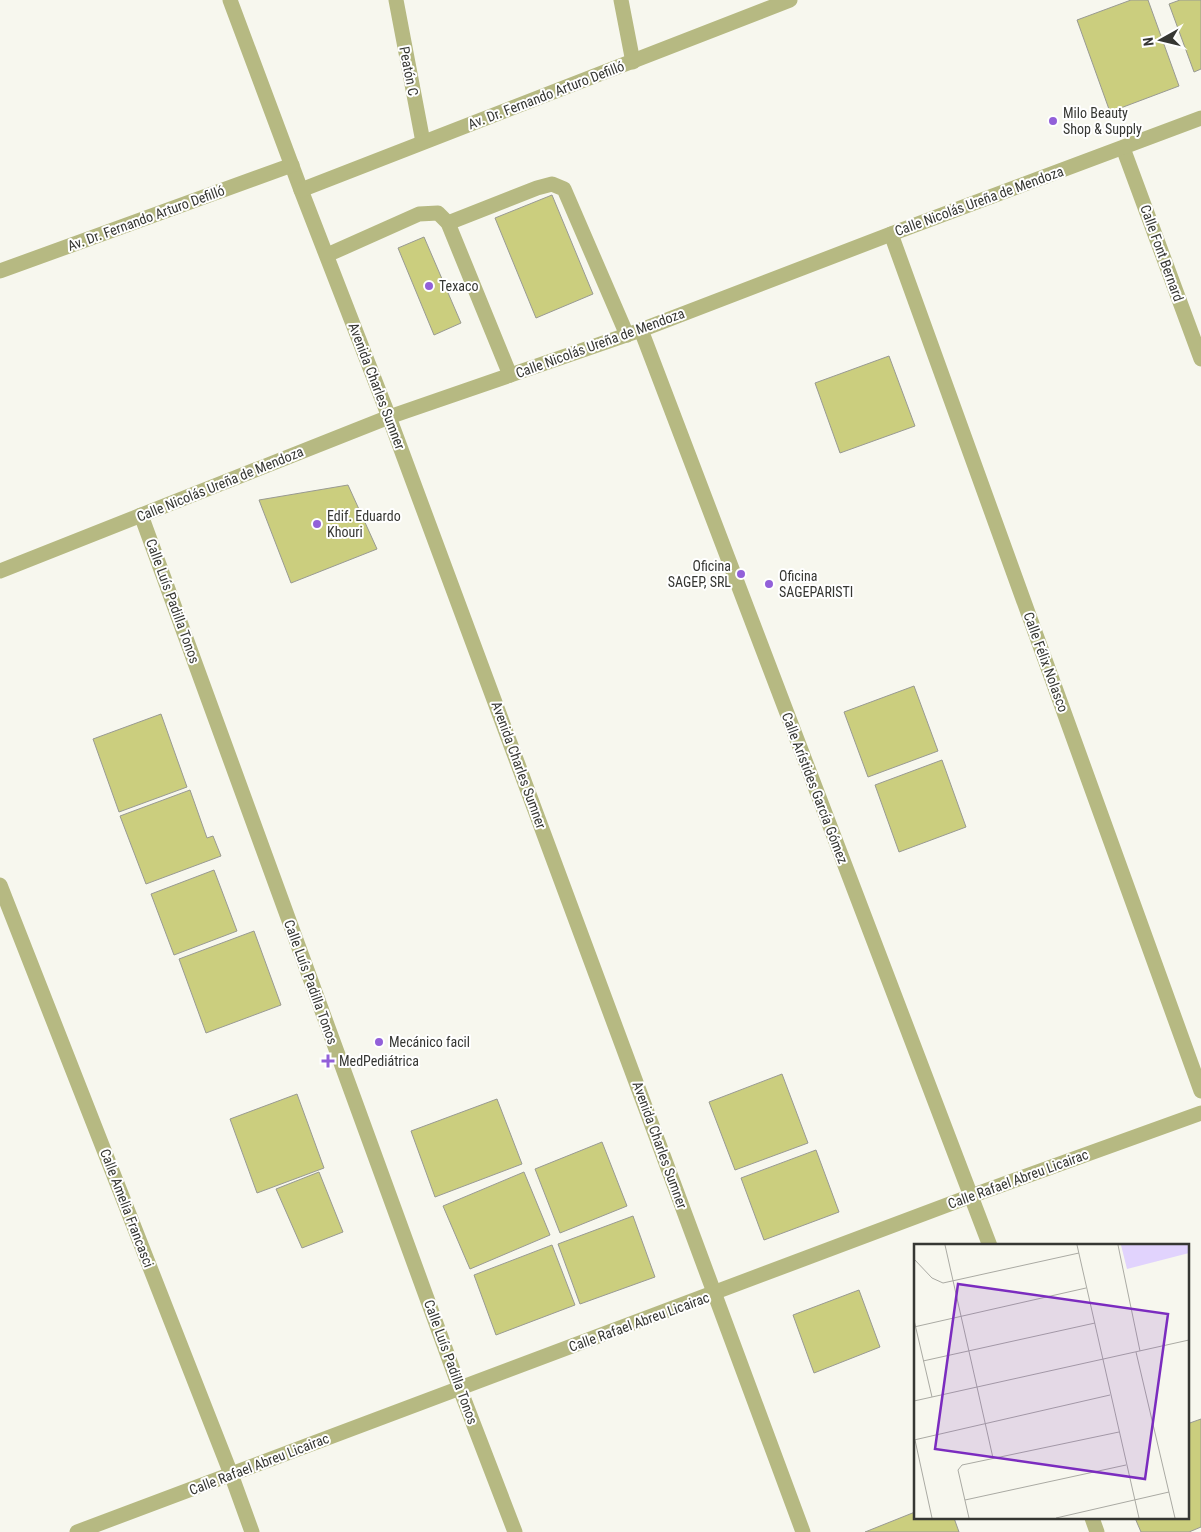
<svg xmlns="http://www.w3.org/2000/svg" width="1201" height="1532" font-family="'Roboto Condensed',sans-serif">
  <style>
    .building { fill: #cbce7e; stroke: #999a92 }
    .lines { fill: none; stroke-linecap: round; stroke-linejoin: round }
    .minor { stroke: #b6b982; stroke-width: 15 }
    .poi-dot { fill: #9260d9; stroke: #fff; stroke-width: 2 }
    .labels { text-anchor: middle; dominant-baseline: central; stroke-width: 4; stroke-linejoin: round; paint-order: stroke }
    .street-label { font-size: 14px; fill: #363733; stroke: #fff }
    .poi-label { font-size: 14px; fill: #363733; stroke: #fff; text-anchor: start }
    .inset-road { fill: none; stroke: #aaaaa3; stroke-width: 1 }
    .view { fill: #7b2cbf; fill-opacity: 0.15; stroke: #7b2cbf; stroke-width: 2.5 }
    .inset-edge { fill: none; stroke: #363733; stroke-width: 2.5 }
  </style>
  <rect width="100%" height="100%" fill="#f7f7ee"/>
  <g class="building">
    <polygon points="1131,0 1148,0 1179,86 1110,112 1077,20"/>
    <polygon points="1180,0 1201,0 1201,69 1194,72 1169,4"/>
    <polygon points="552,195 593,294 536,318 495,218"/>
    <polygon points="424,237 461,323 434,335 398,248"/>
    <polygon points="889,356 915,426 840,453 815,383"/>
    <polygon points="348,485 377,549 291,583 259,500"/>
    <polygon points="914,686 938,751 868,777 844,712"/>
    <polygon points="161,714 187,787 119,812 93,739"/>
    <polygon points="942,760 966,827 899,852 875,785"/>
    <polygon points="190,790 207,838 213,836 221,856 146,884 120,816"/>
    <polygon points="214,870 237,931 174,955 151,894"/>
    <polygon points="254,931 281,1005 206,1033 179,959"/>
    <polygon points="782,1074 808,1143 735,1170 709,1102"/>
    <polygon points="297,1094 324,1168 257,1193 230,1119"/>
    <polygon points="497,1099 522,1164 435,1197 411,1131"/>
    <polygon points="602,1142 627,1206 560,1233 535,1169"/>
    <polygon points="816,1150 839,1212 764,1240 741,1178"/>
    <polygon points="319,1172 343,1232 302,1248 276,1189"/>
    <polygon points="524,1172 550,1235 470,1269 443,1206"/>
    <polygon points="633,1216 655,1277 580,1304 558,1244"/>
    <polygon points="552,1245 575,1305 496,1335 474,1275"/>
    <polygon points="859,1290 880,1347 814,1373 793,1315"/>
    <polygon points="1201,1419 1201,1527 1189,1532 1141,1532 1135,1518 1187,1518 1187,1424"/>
    <polygon points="915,1512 915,1518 954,1518 959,1532 865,1532"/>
  </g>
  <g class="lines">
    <g class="minor">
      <polyline points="230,0 301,190 389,417 803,1532"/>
      <polyline points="396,0 423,142"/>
      <polyline points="621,0 633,62"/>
      <polyline points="1123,148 1201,359"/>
      <polyline points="301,190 790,0"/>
      <polyline points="448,223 537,188 552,184 564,189 627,335"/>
      <polyline points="891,234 1201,1091"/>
      <polyline points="327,255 419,214 438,213 448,223 510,375"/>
      <polyline points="0,271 292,165"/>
      <polyline points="641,330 990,1246"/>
      <polyline points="141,515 460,1389 515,1532"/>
      <polyline points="0,571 389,417 641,330 891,234 1201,118"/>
      <polyline points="0,885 231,1474 252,1532"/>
      <polyline points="1092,1518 1097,1532"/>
      <polyline points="77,1532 971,1196 1201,1113"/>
    </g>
  </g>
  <g class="poi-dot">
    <circle cx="1053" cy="121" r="5"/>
    <circle cx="429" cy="286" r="5"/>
    <circle cx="317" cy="524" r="5"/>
    <circle cx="741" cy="574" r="5"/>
    <circle cx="769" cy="584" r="5"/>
    <circle cx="379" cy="1042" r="5"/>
    <path d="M325.5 1053.5h5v5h5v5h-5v5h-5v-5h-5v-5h5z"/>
  </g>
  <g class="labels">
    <g class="street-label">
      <text transform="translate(409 71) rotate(79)">Peatón C</text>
      <text transform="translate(546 95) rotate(-21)">Av. Dr. Fernando Arturo Defilló</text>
      <text transform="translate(979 201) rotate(-20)">Calle Nicolás Ureña de Mendoza</text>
      <text transform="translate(146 218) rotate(-20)">Av. Dr. Fernando Arturo Defilló</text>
      <text transform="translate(1162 253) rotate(70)">Calle Font Bernard</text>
      <text transform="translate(600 343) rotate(-20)">Calle Nicolás Ureña de Mendoza</text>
      <text transform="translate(377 386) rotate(69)">Avenida Charles Sumner</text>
      <text transform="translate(220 484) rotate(-22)">Calle Nicolás Ureña de Mendoza</text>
      <text transform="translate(173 601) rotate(70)">Calle Luís Padilla Tonos</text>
      <text transform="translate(1046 662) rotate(70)">Calle Félix Nolasco</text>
      <text transform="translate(519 765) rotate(70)">Avenida Charles Sumner</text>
      <text transform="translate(815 788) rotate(69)">Calle Arístides García Gómez</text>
      <text transform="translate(311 982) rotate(70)">Calle Luís Padilla Tonos</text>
      <text transform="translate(660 1145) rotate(70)">Avenida Charles Sumner</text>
      <text transform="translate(1018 1179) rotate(-20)">Calle Rafael Abreu Licairac</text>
      <text transform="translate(127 1208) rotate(69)">Calle Amelia Francasci</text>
      <text transform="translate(639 1322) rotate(-20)">Calle Rafael Abreu Licairac</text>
      <text transform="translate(451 1362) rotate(70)">Calle Luís Padilla Tonos</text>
      <text transform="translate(259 1464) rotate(-21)">Calle Rafael Abreu Licairac</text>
    </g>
    <g class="poi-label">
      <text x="1063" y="113">Milo Beauty<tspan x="1063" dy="16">Shop &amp; Supply</tspan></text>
      <text x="439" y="286">Texaco</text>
      <text x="327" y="516">Edif. Eduardo<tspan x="327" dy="16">Khouri</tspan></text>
      <text x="731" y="566" text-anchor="end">Oficina<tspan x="731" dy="16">SAGEP, SRL</tspan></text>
      <text x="779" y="576">Oficina<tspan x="779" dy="16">SAGEPARISTI</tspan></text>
      <text x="389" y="1042">Mecánico facil</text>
      <text x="339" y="1061">MedPediátrica</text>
    </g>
  </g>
  <g transform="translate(914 1244)">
    <rect width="275" height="275" fill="#f7f7ee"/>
    <path d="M207 1H275V9L213 25Z" fill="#e1d3fd"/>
    <path class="inset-road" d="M31 1 79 214M163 1 225 274M204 1 226 107M0 15 18 34 29 39 165 9M0 76 18 153M0 83 172 44M222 108 261 274M9 117 181 79M0 157 275 96M0 196 196 151M1 196 18 274M51 256 212 221M55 274 44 226 48 221 205 188M142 274 255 248"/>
    <path class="view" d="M44 40 254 70 231 235 21 205Z"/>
    <rect width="275" height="275" class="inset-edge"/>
  </g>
  <g transform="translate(1161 40) rotate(262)" stroke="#ffffff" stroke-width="4" paint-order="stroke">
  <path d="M0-4L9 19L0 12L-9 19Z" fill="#363733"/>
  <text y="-8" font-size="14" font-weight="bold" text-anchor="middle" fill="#363733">N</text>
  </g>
</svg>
